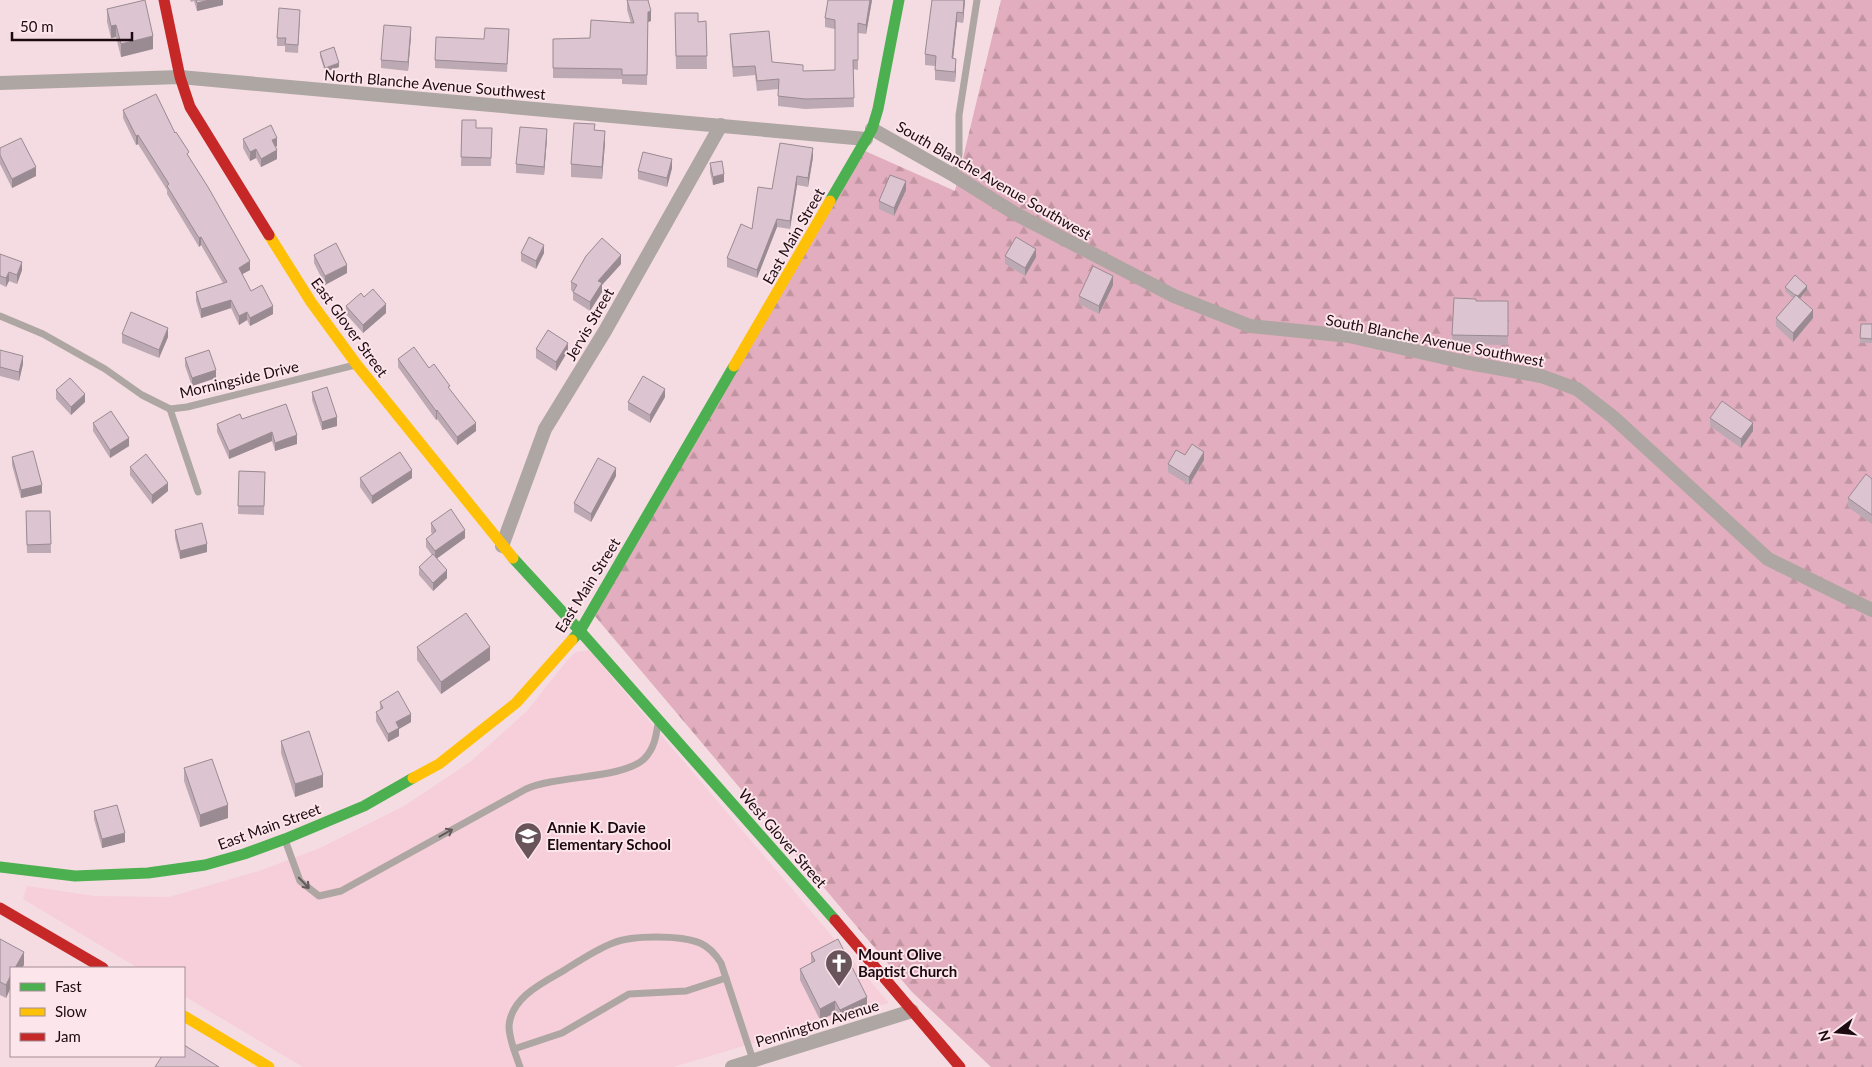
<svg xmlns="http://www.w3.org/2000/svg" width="1872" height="1067" font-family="Lato,sans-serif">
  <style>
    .built { fill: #f7cfdb }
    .forest { fill: url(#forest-firs) }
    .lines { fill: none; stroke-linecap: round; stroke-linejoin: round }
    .lane { stroke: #aea6a2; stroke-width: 7 }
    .street { stroke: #aea6a2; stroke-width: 14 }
    .fast { stroke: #4caf50; stroke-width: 11 }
    .slow { stroke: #ffc107; stroke-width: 11 }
    .jam { stroke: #c62828; stroke-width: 11 }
    .wall { fill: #bda9b3 }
    .shaded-wall { fill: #9a8a92 }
    .building { fill: #dcc5d0; stroke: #9a8a92 }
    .oneway { stroke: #65585a }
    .labels { text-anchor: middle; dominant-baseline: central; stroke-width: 4; stroke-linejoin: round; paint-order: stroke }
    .street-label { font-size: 15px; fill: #1c0a11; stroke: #fde5ec }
    .poi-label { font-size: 15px; font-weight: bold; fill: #1c0a11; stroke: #fde5ec; text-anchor: start }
  </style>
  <defs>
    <pattern id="forest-firs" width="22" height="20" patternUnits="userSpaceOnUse" patternTransform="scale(1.25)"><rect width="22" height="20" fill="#e2adbe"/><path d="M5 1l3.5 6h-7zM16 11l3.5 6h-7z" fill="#c194a2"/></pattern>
  </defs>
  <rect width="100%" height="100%" fill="#f4dce2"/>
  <polygon class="built" points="589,650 889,1003 673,1067 303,1067 184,996 184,968 138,968 23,899 27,886 95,896 169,897 259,871 320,848 404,806 470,762 527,711 568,659 576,652"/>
  <polygon class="forest" points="1001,0 1872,0 1872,1067 991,1067 912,992 594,615 865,151 955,191"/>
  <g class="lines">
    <g class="lane">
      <polyline points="955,176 959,154 959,115 977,0"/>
      <polyline points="0,316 43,334 105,369 142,395 170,409 187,407 355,365"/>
      <polyline points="170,409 198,492"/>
      <path d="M285 840 300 881 319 896 341 891 526 789C558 775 622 779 644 759 654 749 656 737 658 724"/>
      <polyline points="514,1049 562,1033 629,994 686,991 726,978"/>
      <path d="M520 1067C516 1055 509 1040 509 1026 511 998 542 983 563 971 579 961 595 950 613 943 632 935 680 935 700 943 709 947 716 955 721 963L753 1060"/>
    </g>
    <g class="street">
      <polyline points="0,83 180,77 866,139"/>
      <polyline points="872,129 955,176 1016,214 1174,296 1250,326 1349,336 1464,362 1541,376 1577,389 1613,417 1768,559 1872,610"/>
      <polyline points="502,546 545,429 605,331 721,125"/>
      <polyline points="732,1067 912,1011"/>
    </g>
    <g class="fast">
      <polyline points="830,201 872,129 878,109 899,0"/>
      <polyline points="513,558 580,631 835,920"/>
      <polyline points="572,640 580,631 734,366"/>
      <polyline points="0,867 75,876 148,873 205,865 244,854 285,839 364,806 413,778"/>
    </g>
    <g class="slow">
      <polyline points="269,235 311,302 357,365 513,558"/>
      <polyline points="734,366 830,201"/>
      <polyline points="413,778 439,764 516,703 572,640"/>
      <polyline points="184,1016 269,1067"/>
    </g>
    <g class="jam">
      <polyline points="164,0 180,77 190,107 269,235"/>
      <polyline points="0,908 103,968"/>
      <polyline points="835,920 960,1067"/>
    </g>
  </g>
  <g class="wall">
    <polygon points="190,0 223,0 223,5 197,11 194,1 191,2"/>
    <polygon points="627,0 651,21 648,22 647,85 622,84 622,79 553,78 553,39 590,38 631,23 627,10"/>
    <polygon points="828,0 872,0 866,34 858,33 858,70 853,69 854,107 805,109 778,106 778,89 757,91 755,75 733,77 730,43 730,34 772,62 803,71 835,70 835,29 825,27 825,18"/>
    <polygon points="932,0 965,0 963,23 957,22 953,58 956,69 955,82 935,80 935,66 925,65 925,54"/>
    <polygon points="107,9 153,49 121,57 116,37 111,38 107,22"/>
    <polygon points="675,13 698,22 706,21 707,69 676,69"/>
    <polygon points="300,18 298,53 285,52 285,46 277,46 277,38"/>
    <polygon points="411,36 408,71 381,68 381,60"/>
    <polygon points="509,38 507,72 435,68 435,60 484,39"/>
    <polygon points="320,52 339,67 325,72 320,56"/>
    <polygon points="123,110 175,133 189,157 250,270 242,274 251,291 273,314 250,326 247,320 239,325 231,308 201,318 196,301 196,292 223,283 201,245 199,247 167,194 167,190 138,144 136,145 123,118"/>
    <polygon points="462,120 476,128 492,128 491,166 461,166"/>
    <polygon points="595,130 605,143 602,179 571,177 571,164"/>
    <polygon points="547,138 544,175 516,173 516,164"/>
    <polygon points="243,139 277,146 275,147 277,159 261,167 256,158 250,161 243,148"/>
    <polygon points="0,148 36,176 12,188 0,164"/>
    <polygon points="813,157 808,187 797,185 790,229 777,227 757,278 727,267 727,258"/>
    <polygon points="710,163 724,182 713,185 710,172"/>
    <polygon points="672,168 667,187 638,179 638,171"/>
    <polygon points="906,190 894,216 879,209 879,201"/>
    <polygon points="521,253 544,253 536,269 521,261"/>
    <polygon points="0,254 22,270 17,284 9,281 6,287 0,284"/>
    <polygon points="314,255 347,273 325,285 314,263"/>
    <polygon points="1005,256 1036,257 1025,276 1005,264"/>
    <polygon points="621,264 602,285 602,292 590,311 573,300 573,292 571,290 571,282"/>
    <polygon points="1113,285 1099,314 1079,304 1079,296"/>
    <polygon points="1785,287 1807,290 1800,298 1813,318 1793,342 1776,326 1776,318 1793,298 1785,291"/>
    <polygon points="364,297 386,313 363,333 346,314 346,306"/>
    <polygon points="1476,301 1508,301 1508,345 1452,344 1452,335"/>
    <polygon points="1861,324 1872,324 1872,343 1860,343"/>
    <polygon points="122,334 168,337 159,358 122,343"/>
    <polygon points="536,349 568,351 556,371 536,358"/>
    <polygon points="0,350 23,364 19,381 0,376"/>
    <polygon points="185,358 216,378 192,386 185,366"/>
    <polygon points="398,359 429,368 476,431 457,445 437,419 436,420 398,367"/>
    <polygon points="56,390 85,402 71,415 56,399"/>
    <polygon points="312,392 337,426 322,430 312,400"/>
    <polygon points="665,397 650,423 628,410 628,402"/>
    <polygon points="1710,418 1753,431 1741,448 1710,426"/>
    <polygon points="242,419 297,444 275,451 272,441 229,459 217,432 217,424"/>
    <polygon points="93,423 129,446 110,458 93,431"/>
    <polygon points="1185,455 1204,460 1189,485 1168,472 1168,464"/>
    <polygon points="12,457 42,493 21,498 12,465"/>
    <polygon points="130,467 168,491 152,504 130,475"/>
    <polygon points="239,471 265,472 264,515 238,514"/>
    <polygon points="616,476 591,522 574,512 574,503"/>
    <polygon points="360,478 412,478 372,504 360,487"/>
    <polygon points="1872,479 1872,524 1848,507 1848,498"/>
    <polygon points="26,511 50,511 51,553 27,553"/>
    <polygon points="431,523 465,538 437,558 447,578 433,591 419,575 419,567 432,555 426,547 426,539 432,534 431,532"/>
    <polygon points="175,530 207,552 180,559 175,538"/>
    <polygon points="417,647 490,660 441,694 417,660"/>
    <polygon points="380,702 411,722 399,729 399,736 388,742 376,721 376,712 380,710"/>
    <polygon points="281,741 323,787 295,797 281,753"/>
    <polygon points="184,768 228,818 200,827 184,781"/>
    <polygon points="94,811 125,842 102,848 94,819"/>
    <polygon points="0,939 24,965 11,968 11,987 6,998 0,995"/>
    <polygon points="811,953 867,1009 840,1022 835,1013 820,1020 800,980 800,969 811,963"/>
  </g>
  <g class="shaded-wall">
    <polygon points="209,0 223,0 223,5 197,11 197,3"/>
    <polygon points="870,0 872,0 866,34 866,25"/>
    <polygon points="964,0 965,0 963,23 963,13"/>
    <polygon points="651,11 651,21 648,22 647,85 648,12"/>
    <polygon points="957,12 957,22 952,69 952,58"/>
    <polygon points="116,25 116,37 111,38 111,26"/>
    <polygon points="411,27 411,36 408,71 408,62"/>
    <polygon points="153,36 153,49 121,57 121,44"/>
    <polygon points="956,59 956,69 955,82 955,72"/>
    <polygon points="339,63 339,67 325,72 325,68"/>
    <polygon points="547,129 547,138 544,175 544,167"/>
    <polygon points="605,131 605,143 602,179 602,167"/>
    <polygon points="138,135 138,144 136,145 136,136"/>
    <polygon points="277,138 277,146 272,149 272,140"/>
    <polygon points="813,148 813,157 808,187 808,178"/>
    <polygon points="256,149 256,158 250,161 250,152"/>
    <polygon points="277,150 277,159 261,167 261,159"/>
    <polygon points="672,159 672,168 667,187 667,178"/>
    <polygon points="36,167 36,176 12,188 12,179"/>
    <polygon points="724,174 724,182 713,185 713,177"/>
    <polygon points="797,176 797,185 790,229 790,221"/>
    <polygon points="906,181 906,190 894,216 894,208"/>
    <polygon points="777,219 777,227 757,278 757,270"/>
    <polygon points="201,237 201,245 199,247 199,238"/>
    <polygon points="544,245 544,253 536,269 536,261"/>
    <polygon points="1036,249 1036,257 1025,276 1025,268"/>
    <polygon points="621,255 621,264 602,285 602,292 590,311 590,302 598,281"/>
    <polygon points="250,261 250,270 239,276 239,268"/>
    <polygon points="22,262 22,270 17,284 17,275"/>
    <polygon points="347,265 347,273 325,285 325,276"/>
    <polygon points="9,272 9,281 6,287 6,278"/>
    <polygon points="1113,276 1113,285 1099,314 1099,306"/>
    <polygon points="1807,286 1807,290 1797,302 1797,297"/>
    <polygon points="231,300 231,308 201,318 201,309"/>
    <polygon points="386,304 386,313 363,333 363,325"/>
    <polygon points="273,306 273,314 250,326 250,318"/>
    <polygon points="1813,310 1813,318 1793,342 1793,333"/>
    <polygon points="247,312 247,320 239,325 239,316"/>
    <polygon points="168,328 168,337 159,358 159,350"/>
    <polygon points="568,343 568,351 556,371 556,362"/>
    <polygon points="23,356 23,364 19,381 19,372"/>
    <polygon points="216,370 216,378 192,386 192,378"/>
    <polygon points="665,389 665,397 650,423 650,415"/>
    <polygon points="85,394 85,402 71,415 71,407"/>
    <polygon points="437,410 437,419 436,420 436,411"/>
    <polygon points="337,417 337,426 322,430 322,422"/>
    <polygon points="476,423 476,431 457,445 457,437"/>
    <polygon points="1753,423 1753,431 1741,448 1741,439"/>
    <polygon points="272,432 272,441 229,459 229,451"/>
    <polygon points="297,435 297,444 275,451 275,443"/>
    <polygon points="129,438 129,446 110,458 110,450"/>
    <polygon points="1204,452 1204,460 1189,485 1189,477"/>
    <polygon points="616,468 616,476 591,522 591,514"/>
    <polygon points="412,470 412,478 372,504 372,496"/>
    <polygon points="168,483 168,491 152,504 152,495"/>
    <polygon points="42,485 42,493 21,498 21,490"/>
    <polygon points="465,530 465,538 435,560 435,551"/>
    <polygon points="207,544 207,552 180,559 180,551"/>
    <polygon points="447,570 447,578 433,591 433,583"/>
    <polygon points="490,647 490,660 441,694 441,682"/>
    <polygon points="411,714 411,722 399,729 399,736 388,742 388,734 396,722"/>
    <polygon points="323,775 323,787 295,797 295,784"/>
    <polygon points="228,805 228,818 200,827 200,815"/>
    <polygon points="125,833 125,842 102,848 102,839"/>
    <polygon points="24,952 24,965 22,968 15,968"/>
    <polygon points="11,975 11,987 6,998 6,985"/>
    <polygon points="867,997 867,1009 840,1022 840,1010"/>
    <polygon points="835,1001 835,1013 820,1020 820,1009"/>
  </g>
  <g class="building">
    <polygon points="145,0 153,36 121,44 116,25 111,26 107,9"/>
    <polygon points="196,0 209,0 197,3"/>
    <polygon points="627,0 648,0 651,11 648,12 647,75 622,75 622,69 553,68 553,39 590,38 591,20 634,23"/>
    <polygon points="828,0 870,0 866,25 858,23 858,60 853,60 854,98 805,99 778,96 779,79 757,81 755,66 733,67 730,34 769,31 772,62 803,65 803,71 835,70 835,20 825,18"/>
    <polygon points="932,0 964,0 963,13 957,12 952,58 956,59 955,72 935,70 936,56 925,54"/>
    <polygon points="279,8 300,10 298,45 285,44 286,38 277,38"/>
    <polygon points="675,13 698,13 698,22 706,21 707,56 676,56"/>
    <polygon points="384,25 411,27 408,62 381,60"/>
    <polygon points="485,28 509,29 507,64 435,60 436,37 484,39"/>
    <polygon points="334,47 339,63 325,68 320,52"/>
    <polygon points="156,94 175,133 176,132 189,152 187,154 208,187 250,261 239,268 251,291 262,285 273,306 250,318 247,312 239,316 231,300 201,309 196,292 227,282 201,237 199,238 167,186 169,184 138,135 136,136 123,110"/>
    <polygon points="462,120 476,120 476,128 492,128 491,158 461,157"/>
    <polygon points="574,123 595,124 594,130 605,131 602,167 571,164"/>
    <polygon points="271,125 277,138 272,140 277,150 261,159 256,149 250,152 243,139"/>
    <polygon points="520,127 547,129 544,167 516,164"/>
    <polygon points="21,138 36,167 12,179 0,155 0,148"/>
    <polygon points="780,143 813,148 808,178 797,176 790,221 777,219 757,270 727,258 741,224 752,229 758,187 772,189"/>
    <polygon points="643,152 672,159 667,178 638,171"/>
    <polygon points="722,161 724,174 713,177 710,163"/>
    <polygon points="890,175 906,181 894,208 879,201"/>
    <polygon points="529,237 544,245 536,261 521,253"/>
    <polygon points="1016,237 1036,249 1025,268 1005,256"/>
    <polygon points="602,238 621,255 598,281 602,283 590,302 573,292 577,285 571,282 586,256"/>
    <polygon points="336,243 347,265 325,276 314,255"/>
    <polygon points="0,254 22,262 17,275 9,272 6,278 0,276"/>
    <polygon points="1093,266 1113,276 1099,306 1079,296"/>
    <polygon points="1795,275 1807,286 1798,296 1796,295 1795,295 1785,287"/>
    <polygon points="373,289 386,304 363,325 346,306 361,293 364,297"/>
    <polygon points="1796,295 1813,310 1793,333 1776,318"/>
    <polygon points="1454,298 1476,299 1476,301 1508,301 1508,336 1452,335"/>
    <polygon points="131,312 168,328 159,350 122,334"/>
    <polygon points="1861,324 1872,324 1872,339 1860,338"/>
    <polygon points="548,330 568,343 556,362 536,349"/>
    <polygon points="414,347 429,368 434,364 450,386 448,387 476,423 457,437 437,410 436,411 398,359"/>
    <polygon points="0,350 23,356 19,372 0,367"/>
    <polygon points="209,350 216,370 192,378 185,358"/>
    <polygon points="643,376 665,389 650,415 628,402"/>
    <polygon points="70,378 85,394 71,407 56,390"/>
    <polygon points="327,387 337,417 322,422 312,392"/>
    <polygon points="1722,401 1753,423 1741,439 1710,418"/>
    <polygon points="286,404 297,435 275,443 272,432 229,451 217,424 240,414 242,419"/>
    <polygon points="111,411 129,438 110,450 93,423"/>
    <polygon points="1192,444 1204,452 1189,477 1168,464 1176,450 1185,455"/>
    <polygon points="33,451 42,485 21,490 12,457"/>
    <polygon points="400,452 412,470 372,496 360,478"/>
    <polygon points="146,454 168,483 152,495 130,467"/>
    <polygon points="598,458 616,468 591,514 574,503"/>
    <polygon points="239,471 265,472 264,506 238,506"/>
    <polygon points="1866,474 1872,479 1872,515 1848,498"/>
    <polygon points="451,509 465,530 435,551 426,539 436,531 431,523"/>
    <polygon points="26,511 50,511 51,544 27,545"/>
    <polygon points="202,523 207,544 180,551 175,530"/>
    <polygon points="433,554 447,570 433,583 419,567"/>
    <polygon points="466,613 490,647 441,682 417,647"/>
    <polygon points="398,691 411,714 396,722 399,728 388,734 376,712 383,708 380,702"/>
    <polygon points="309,731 323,775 295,784 281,741"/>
    <polygon points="212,759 228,805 200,815 184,768"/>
    <polygon points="117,805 125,833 102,839 94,811"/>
    <polygon points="0,939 24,952 15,968 11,968 11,975 6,985 0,982"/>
    <polygon points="838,939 867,997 840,1010 835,1001 820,1009 800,969 815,961 811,953"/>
    <polygon points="184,1045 219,1067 155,1067 162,1056 184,1056"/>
  </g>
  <defs><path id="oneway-shaft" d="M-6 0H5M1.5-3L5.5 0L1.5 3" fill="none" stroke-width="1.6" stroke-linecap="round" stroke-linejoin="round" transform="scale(1.25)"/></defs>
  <g class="oneway">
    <use href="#oneway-shaft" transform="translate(446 833) rotate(-29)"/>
    <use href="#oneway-shaft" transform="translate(304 883) rotate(46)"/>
  </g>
  <defs>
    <g id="school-pin" transform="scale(1.4375)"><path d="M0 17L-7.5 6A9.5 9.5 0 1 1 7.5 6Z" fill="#68545a" stroke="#fde5ec"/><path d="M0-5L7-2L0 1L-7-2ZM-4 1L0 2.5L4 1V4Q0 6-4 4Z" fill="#fff"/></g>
    <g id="church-pin" transform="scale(1.4375)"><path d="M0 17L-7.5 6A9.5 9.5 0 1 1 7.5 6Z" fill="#68545a" stroke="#fde5ec"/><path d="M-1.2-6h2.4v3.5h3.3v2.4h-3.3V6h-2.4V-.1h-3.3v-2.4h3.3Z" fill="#fff"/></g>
  </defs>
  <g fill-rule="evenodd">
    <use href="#school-pin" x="528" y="836"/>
    <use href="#church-pin" x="839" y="963"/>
  </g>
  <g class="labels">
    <g class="street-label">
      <text transform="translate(435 84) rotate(5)">North Blanche Avenue Southwest</text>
      <text transform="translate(994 180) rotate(30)">South Blanche Avenue Southwest</text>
      <text transform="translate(793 236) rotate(-60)">East Main Street</text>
      <text transform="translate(589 324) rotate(-60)">Jervis Street</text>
      <text transform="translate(350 327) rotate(54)">East Glover Street</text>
      <text transform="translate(1435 340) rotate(11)">South Blanche Avenue Southwest</text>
      <text transform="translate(239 379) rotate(-13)">Morningside Drive</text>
      <text transform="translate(587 585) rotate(-58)">East Main Street</text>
      <text transform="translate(269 826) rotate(-20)">East Main Street</text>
      <text transform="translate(783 838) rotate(49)">West Glover Street</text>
      <text transform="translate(817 1023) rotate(-17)">Pennington Avenue</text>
    </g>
    <g class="poi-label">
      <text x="547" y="827">Annie K. Davie<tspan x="547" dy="17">Elementary School</tspan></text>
      <text x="858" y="954">Mount Olive<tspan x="858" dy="17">Baptist Church</tspan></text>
    </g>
  </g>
  <rect x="10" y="967" width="175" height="90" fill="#fde5ec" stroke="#a38d94"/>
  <rect x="20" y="983" width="25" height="8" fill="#4caf50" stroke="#a38d94"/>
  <text x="55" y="992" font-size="15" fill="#1c0a11">Fast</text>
  <rect x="20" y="1008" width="25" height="8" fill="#ffc107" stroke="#a38d94"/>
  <text x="55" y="1017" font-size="15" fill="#1c0a11">Slow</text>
  <rect x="20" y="1033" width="25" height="8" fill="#c62828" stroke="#a38d94"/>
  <text x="55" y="1042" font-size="15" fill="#1c0a11">Jam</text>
  <g transform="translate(1837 1032) rotate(254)" stroke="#fde5ec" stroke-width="4" paint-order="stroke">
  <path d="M0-4L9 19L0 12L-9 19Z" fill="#1c0a11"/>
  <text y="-8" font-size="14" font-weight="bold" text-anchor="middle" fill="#1c0a11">N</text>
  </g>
  <path d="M12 32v8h120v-8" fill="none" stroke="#1c0a11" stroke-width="2.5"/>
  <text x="20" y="32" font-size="15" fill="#1c0a11" stroke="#fde5ec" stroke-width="4" paint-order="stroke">50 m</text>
</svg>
